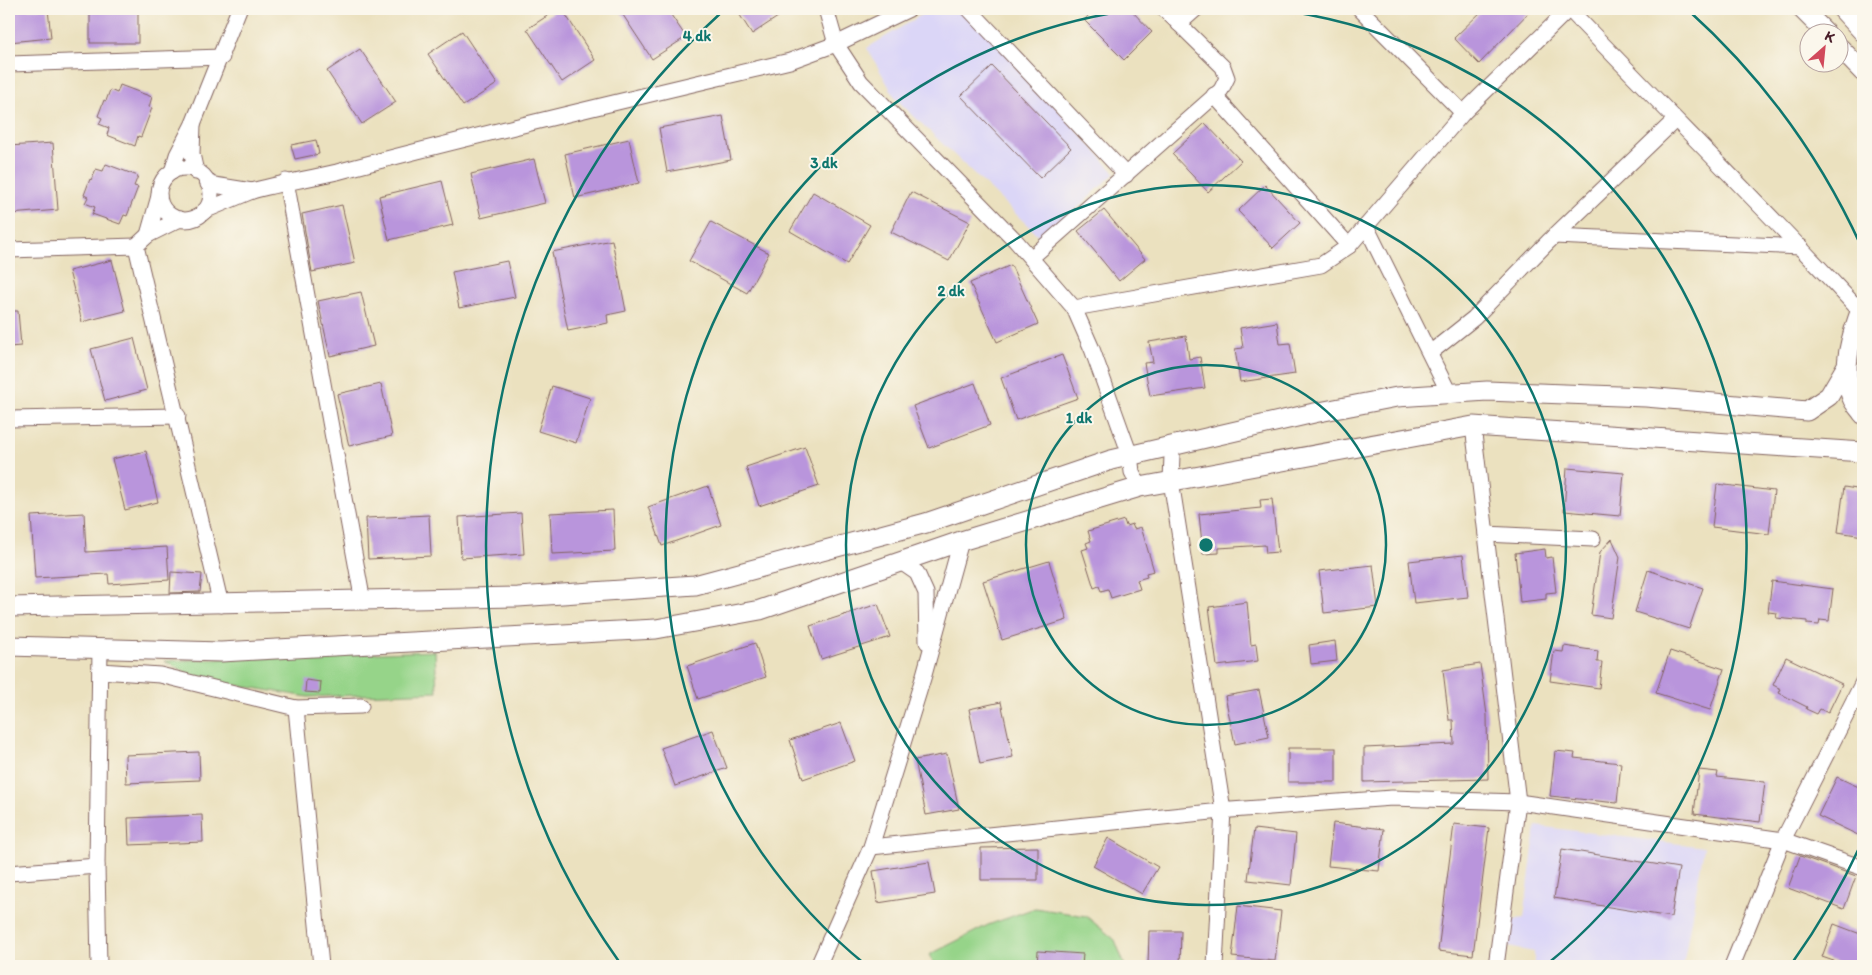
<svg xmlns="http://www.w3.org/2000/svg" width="1872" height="975" font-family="Itim,sans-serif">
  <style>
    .built { fill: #dbd6f7 }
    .green { fill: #96d489; stroke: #707a5a }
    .building { fill: #b995dc }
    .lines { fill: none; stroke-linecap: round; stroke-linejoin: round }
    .minor-casing { stroke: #82635f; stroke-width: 17 }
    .major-casing { stroke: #82635f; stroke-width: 21 }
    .minor { stroke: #fff; stroke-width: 15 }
    .major { stroke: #fff; stroke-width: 19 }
    .ring { fill: none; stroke: #0f766e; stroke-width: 2.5 }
    .centre { fill: #0f766e; stroke: #fbf7ec; stroke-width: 2.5 }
    .ring-label { font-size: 15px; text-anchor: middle; font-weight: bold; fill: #0f766e; stroke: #fbf7ec; stroke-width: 4; stroke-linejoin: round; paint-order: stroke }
  </style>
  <rect width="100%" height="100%" fill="#fbf7ec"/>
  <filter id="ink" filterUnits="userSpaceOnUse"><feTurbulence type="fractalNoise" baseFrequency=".02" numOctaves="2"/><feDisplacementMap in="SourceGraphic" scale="10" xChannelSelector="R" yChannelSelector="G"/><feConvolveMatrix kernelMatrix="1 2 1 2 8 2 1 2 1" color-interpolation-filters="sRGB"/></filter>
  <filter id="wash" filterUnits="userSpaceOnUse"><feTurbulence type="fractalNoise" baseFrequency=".0096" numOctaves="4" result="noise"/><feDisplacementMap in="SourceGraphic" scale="20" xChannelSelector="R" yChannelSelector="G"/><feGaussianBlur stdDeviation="1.12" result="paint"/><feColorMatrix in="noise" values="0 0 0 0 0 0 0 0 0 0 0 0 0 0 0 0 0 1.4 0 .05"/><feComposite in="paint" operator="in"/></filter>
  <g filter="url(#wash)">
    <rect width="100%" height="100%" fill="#ebe1bf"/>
    <g class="built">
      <polygon points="931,9 968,9 1115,173 1043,240 896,99 867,48"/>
      <polygon points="1536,826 1704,847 1683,966 1534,966 1534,952 1508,947 1509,920 1524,918"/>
    </g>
    <g class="green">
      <polygon points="435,651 437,692 308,697 199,679 164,661"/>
      <polygon points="1035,908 1086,916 1115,940 1125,966 936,966 929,955 988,925"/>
    </g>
    <g id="blocks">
      <g class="building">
        <polygon points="9,9 48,9 51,38 9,42"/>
        <rect x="90" y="9" width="48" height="34"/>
        <polygon points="558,9 562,9 595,60 562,82 527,29"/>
        <polygon points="619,9 667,9 686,37 652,59"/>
        <polygon points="736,9 790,9 752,34"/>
        <polygon points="1095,9 1130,9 1152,32 1124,60 1084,20"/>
        <polygon points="1484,9 1532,9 1479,64 1454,38"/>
        <polygon points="462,31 497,84 463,106 428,54"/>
        <polygon points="360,49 396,102 362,124 327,71"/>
        <polygon points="992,66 1071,148 1040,178 961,96"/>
        <polygon points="120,85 152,97 149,107 152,108 141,137 138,136 135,146 107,135 109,128 99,124 102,118 98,116 104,100 106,101 110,90 117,93"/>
        <polygon points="723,116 731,160 667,172 659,128"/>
        <polygon points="1205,123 1241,161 1208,192 1172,154"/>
        <polygon points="629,139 639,183 575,198 565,154"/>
        <polygon points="316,140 319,154 295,159 291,145"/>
        <polygon points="53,143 58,210 10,214 9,146"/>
        <polygon points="534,159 545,203 481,218 471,174"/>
        <polygon points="106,164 138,176 134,186 138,187 127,216 124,215 120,224 92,214 95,207 85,203 88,197 84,195 90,179 91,180 96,169 103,171"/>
        <polygon points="442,181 453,225 389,240 379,196"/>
        <polygon points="1265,185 1300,223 1273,248 1238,211"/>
        <polygon points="813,192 870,225 847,264 790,231"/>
        <polygon points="911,192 970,222 949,261 891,232"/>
        <polygon points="342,205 355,263 312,272 302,214"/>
        <polygon points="1104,210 1145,259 1119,281 1078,231"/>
        <polygon points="711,222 769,253 747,293 689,261"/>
        <polygon points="612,240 626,311 607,315 608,323 568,331 552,252"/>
        <polygon points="112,260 125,311 82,322 69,271"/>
        <polygon points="507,261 515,297 459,308 452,272"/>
        <polygon points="1011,265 1038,324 997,342 970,283"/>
        <polygon points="361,292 374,346 330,356 318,301"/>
        <polygon points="9,311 18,311 21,346 9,347"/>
        <polygon points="1277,322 1280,344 1290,343 1295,374 1240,382 1235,349 1243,348 1240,328"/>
        <polygon points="1186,336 1189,359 1200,357 1205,388 1150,396 1144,363 1153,362 1149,342"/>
        <polygon points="134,338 147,390 105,401 91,349"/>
        <polygon points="1062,355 1078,398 1016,420 1001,378"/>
        <polygon points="975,383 990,425 929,448 913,406"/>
        <polygon points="381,384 392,436 349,446 337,394"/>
        <polygon points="552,386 590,398 576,443 538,431"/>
        <polygon points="805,447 819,486 759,506 746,467"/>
        <polygon points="146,451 158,502 125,510 112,459"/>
        <polygon points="1567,468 1624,473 1620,516 1564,511"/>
        <polygon points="1717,484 1774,491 1769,534 1712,527"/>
        <polygon points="708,486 721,525 662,546 648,507"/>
        <polygon points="1844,487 1863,490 1863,536 1838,532"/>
        <polygon points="1272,499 1278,552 1266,553 1265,545 1219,548 1219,553 1203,554 1199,514 1261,508 1260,500"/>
        <polygon points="613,510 615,551 552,554 550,513"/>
        <polygon points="84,513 86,552 167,547 169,580 109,584 108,574 35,578 31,516"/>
        <polygon points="521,513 524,554 461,558 459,517"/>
        <polygon points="429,515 431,556 368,559 366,518"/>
        <polygon points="1124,520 1126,526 1132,524 1134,529 1141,527 1154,571 1146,573 1147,577 1137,580 1140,589 1111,598 1108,589 1101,591 1099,586 1094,588 1082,550 1088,548 1086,543 1091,541 1088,531"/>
        <polygon points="1612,539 1620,557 1611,618 1591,615 1600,552"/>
        <polygon points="1545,549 1546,558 1552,557 1556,592 1546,593 1546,599 1520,602 1515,553"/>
        <polygon points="1463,555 1468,597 1414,603 1409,561"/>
        <polygon points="1049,561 1067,620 1002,640 983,581"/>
        <polygon points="1373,565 1378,607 1324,613 1319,571"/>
        <polygon points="1648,570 1703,588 1689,629 1635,612"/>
        <polygon points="171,572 202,574 200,592 170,593"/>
        <polygon points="1772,581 1833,589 1829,621 1820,620 1819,625 1807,624 1807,621 1776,618 1777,613 1768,612"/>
        <polygon points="1247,602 1251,645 1256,644 1258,661 1217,666 1209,607"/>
        <polygon points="878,604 890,637 821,659 810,626"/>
        <polygon points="1335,641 1337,661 1311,664 1309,645"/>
        <polygon points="755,643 766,677 698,699 687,666"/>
        <polygon points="1564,646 1598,651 1597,662 1602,662 1599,688 1550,681 1554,651 1563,652"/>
        <polygon points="1670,651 1724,669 1710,710 1656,693"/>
        <polygon points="1786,657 1842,684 1828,713 1820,709 1817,714 1806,709 1807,707 1779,693 1781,689 1773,685"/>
        <polygon points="1480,664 1487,715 1488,779 1364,782 1364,748 1454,744 1453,720 1449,720 1443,670"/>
        <polygon points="306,680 321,682 320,693 305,692"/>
        <polygon points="1259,690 1269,737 1235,744 1225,696"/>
        <polygon points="1001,702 1013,757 980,764 969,709"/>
        <polygon points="841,723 855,761 803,779 790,740"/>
        <polygon points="713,730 727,768 675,786 661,748"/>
        <rect x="1288" y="748" width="48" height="34"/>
        <polygon points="1555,751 1575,753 1574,758 1621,763 1617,803 1550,796"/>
        <polygon points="199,752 200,780 126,783 125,755"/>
        <polygon points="947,754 959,809 926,815 915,760"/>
        <polygon points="1699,770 1718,772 1717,777 1765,782 1760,822 1694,814"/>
        <polygon points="1837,777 1863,789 1863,829 1860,836 1818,816"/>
        <polygon points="202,815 203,842 129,845 128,818"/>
        <polygon points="1333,823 1384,829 1379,871 1328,866"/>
        <polygon points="1454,824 1489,828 1473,955 1438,951"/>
        <polygon points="1254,829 1296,834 1291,885 1248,880"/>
        <polygon points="1108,838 1158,867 1142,894 1093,866"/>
        <polygon points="1038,847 1038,880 981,880 981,848"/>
        <polygon points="1562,849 1679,868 1671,917 1554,898"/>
        <polygon points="1800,856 1856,876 1844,909 1788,888"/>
        <polygon points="929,862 935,894 878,903 873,871"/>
        <polygon points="1238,906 1281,911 1275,961 1232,957"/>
        <polygon points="1834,924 1863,935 1863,966 1848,966 1822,957"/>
        <polygon points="1149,931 1181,931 1180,966 1148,966"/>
        <polygon points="1038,951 1083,954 1082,966 1037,966"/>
      </g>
    </g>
  </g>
  <g filter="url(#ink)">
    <use href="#blocks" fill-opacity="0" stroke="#82635f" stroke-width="1"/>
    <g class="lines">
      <g class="minor-casing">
        <g id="minor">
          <polyline points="826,9 836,44 861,82 1015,240 1074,308 1092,349 1130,455 1132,472 1140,487"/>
          <polyline points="969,9 1126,175"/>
          <polyline points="1360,9 1463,113"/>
          <path d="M1569 9C1665 110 1765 208 1860 311"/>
          <polyline points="1179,24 1196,9"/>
          <polyline points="9,64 222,57"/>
          <polyline points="1214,95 1349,246"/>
          <polyline points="193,124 239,9"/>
          <circle cx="185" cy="194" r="26"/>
          <polyline points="172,172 177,155 193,124 192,154 196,172"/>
          <polyline points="286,181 363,602"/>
          <path d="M252 191C280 183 308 179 337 172 487 132 638 97 790 61L836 44 909 9"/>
          <polyline points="159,196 148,235 180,219"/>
          <polyline points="204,211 252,191 208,184"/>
          <polyline points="1366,226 1449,393"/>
          <polyline points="148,235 136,246 221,605"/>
          <polyline points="1554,236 1801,247"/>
          <polyline points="9,250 136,246"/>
          <polyline points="1031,258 1221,90 1227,78 1223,67 1164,9"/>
          <polyline points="1074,308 1321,265 1349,246 1463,113 1569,9"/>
          <polyline points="1430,353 1474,318 1548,242 1675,120"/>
          <polyline points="9,419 178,416"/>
          <polyline points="1473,426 1518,802 1496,966"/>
          <polyline points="1167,446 1172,455 1171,481 1223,810 1215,966"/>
          <polyline points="1486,534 1593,539"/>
          <polyline points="901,562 917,573 926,593 927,642"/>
          <polyline points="100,671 160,675 296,708 361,706"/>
          <polyline points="296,708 321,966"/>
          <polyline points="871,847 1231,810 1392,798 1518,802 1783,840 1863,868"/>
          <polyline points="9,873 97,866"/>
          <polyline points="99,966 97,866 100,648"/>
          <polyline points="818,966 871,847 924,675 961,541"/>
          <polyline points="1732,966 1783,840 1863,682"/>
        </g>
      </g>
      <g class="major-casing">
        <g id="major">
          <polyline points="1802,9 1825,32"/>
          <polyline points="1842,9 1863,32"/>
          <polyline points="1840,48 1863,72"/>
          <path d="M1863 304C1852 333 1840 368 1852 398 1854 404 1860 409 1863 414"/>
          <polyline points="9,607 518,597 695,585 926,523 1111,460 1314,413 1397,397 1487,391 1646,397 1807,411 1829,396 1846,367"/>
          <polyline points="9,646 221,652 656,629 760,610 961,541 1140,487 1473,426 1863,452"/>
        </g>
      </g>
      <use href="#minor" class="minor"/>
      <use href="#major" class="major"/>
    </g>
  </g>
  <g class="ring">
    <circle cx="1206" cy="545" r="180"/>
    <circle cx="1206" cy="545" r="360"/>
    <path d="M866 965A540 540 0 0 1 1140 9M1272 9A540 540 0 0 1 1546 965"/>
    <path d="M1861 844A720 720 0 0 1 1792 963M620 963A720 720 0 0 1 724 10M1688 10A720 720 0 0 1 1861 246"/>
  </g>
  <circle cx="1206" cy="545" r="8" class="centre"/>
  <g class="ring-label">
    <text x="697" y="41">4 dk</text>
    <text x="824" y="168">3 dk</text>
    <text x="951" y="296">2 dk</text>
    <text x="1079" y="423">1 dk</text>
  </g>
  <rect width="1872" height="975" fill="none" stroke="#fbf7ec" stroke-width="30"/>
  <g transform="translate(1824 48) rotate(27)"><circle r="24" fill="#fbf7ec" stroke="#b4a19f"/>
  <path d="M0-4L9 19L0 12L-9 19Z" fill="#d1495b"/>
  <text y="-8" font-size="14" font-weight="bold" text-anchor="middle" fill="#4a1f2b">K</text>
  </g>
</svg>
